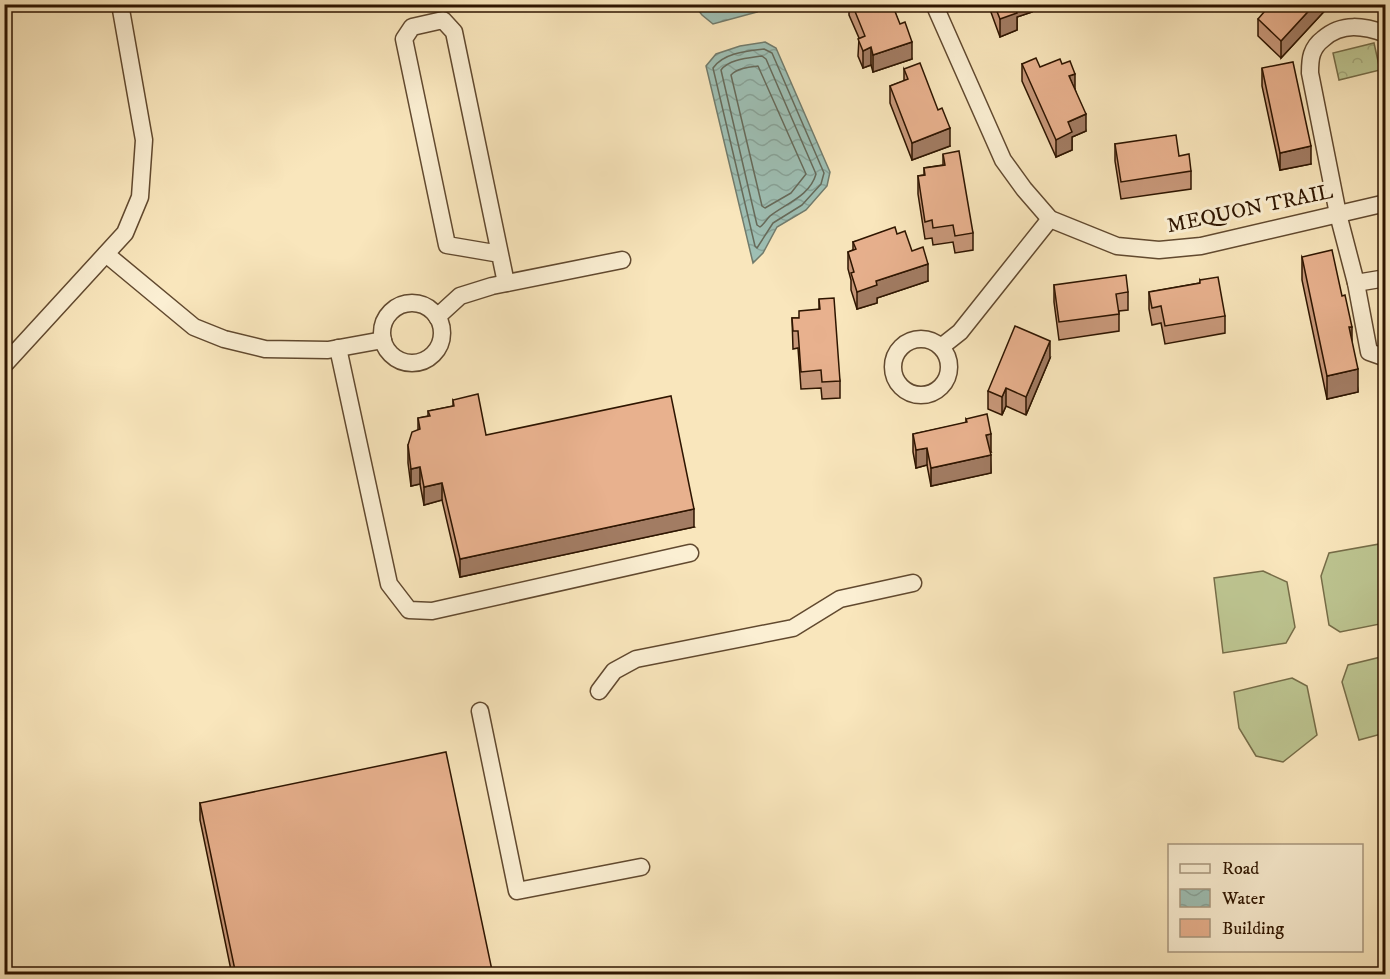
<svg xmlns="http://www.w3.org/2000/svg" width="1390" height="979" font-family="'IM FELL DW Pica',serif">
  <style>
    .park { fill: url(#park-crowns); stroke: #766d48; stroke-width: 1.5 }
    .pitch { fill: #bdc591; stroke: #766d48; stroke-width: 1.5 }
    .water { fill: url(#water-waves); stroke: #717b6c; stroke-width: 1.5 }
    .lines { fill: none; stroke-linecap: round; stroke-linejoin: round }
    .shore { stroke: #666a5a; stroke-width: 1.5 }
    .minor-casing { stroke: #61492f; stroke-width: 19 }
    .minor { stroke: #fbefd3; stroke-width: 16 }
    .wall { fill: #c8987a; stroke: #2e1500; stroke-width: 1.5 }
    .shaded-wall { fill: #a27c63; stroke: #2e1500; stroke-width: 1.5 }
    .building { fill: #e8b18e; stroke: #2e1500; stroke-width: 1.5 }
    .labels { text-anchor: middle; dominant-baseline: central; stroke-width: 6; stroke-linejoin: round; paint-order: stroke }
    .street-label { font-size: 21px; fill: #2e1500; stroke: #fbefd3 }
  </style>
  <defs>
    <pattern id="park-crowns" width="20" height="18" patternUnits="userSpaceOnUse" patternTransform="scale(1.5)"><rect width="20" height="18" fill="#bdc591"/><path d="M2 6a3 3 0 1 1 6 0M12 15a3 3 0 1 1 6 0" fill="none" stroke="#a3a87b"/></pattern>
    <pattern id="water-waves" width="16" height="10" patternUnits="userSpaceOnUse" patternTransform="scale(1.5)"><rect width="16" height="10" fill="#9ebfb4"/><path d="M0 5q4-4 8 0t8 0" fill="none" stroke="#88a399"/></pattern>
  </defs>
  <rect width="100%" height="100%" fill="#f9e6bc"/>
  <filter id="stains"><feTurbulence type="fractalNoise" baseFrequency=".00333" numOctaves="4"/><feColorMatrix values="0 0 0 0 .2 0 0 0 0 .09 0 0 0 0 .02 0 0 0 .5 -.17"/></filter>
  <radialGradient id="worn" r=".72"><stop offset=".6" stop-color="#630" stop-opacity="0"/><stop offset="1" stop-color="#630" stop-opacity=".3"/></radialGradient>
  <polygon class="park" points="1374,43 1380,70 1339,80 1333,53"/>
  <g class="pitch">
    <polygon points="1385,543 1385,623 1340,632 1329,625 1321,576 1329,553"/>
    <polygon points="1263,571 1287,582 1295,627 1286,643 1223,653 1214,578"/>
    <polygon points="1385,656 1385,733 1359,740 1342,682 1348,665"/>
    <polygon points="1292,678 1307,686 1317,735 1283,762 1256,756 1239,728 1234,692"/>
  </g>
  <g class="water">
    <polygon points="694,5 753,5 757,12 713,24 702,15"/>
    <polygon points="765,42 776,48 830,172 827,186 806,210 777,227 763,253 753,263 706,66 716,54 740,46"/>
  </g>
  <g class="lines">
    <g class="shore">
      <path d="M764 49 772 53 824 173 821 184 802 205 773 223 757 248 755 246 713 68C723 53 746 51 764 49Z"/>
      <path d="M762 56 766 59 816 174C810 196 785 204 770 216 766 220 764 224 760 227L757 225 721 70C729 59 749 58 762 56Z"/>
      <path d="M758 66 806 174 791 193 765 208 762 206 731 75C737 68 749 67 758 66Z"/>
    </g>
    <g class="minor-casing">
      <g id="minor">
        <polyline points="934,4 1003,160 1024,189 1050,219 1117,246 1159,250 1201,246 1386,203"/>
        <path d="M1386 34C1364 26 1342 22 1323 39 1319 42 1314 48 1312 54 1310 60 1310 67 1310 73L1338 214 1356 283 1369 352 1386 358"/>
        <polyline points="106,254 194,327 224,339 265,349 328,350 383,340"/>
        <polyline points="500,254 447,245 404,39 412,27 443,20 454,32 506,283"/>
        <polyline points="1356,283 1386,278"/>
        <circle cx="412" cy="333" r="30"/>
        <polyline points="437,317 460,296 492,286 622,260"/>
        <circle cx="921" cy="367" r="28"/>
        <polyline points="941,347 960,332 1050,219"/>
        <polyline points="338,348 389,584 409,610 432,611 690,553"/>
        <polyline points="4,365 125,233 140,197 144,140 120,4"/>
        <polyline points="599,691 614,671 636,659 793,628 840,599 913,583"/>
        <polyline points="480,711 517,891 641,867"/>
      </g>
    </g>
    <use href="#minor" class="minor"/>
  </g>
  <g class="wall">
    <polygon points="849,4 892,4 912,59 873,72 871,65 863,68 858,56 859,38 849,15"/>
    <polygon points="988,4 1032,4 1032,12 1017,17 1017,30 1000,37"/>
    <polygon points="1331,4 1281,58 1258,36 1258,19"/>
    <polygon points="1367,4 1386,4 1386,9"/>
    <polygon points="1022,64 1040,67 1075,89 1086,131 1072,137 1072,150 1056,157 1022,81"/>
    <polygon points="1262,68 1311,164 1280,170 1262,86"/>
    <polygon points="904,69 950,146 912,160 890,103 890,86 904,81"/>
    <polygon points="1115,144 1179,156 1191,171 1191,189 1121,199 1115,161"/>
    <polygon points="943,154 973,233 973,250 955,253 953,242 933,245 932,238 925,239 918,194 918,176 924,175 924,168 943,165"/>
    <polygon points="897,234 912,251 928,281 877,298 877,303 857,309 851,290 851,280 848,269 848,252 853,250 853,242"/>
    <polygon points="1302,257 1352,343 1358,392 1327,399 1302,280"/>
    <polygon points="1200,280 1225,316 1225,333 1165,344 1161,323 1152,325 1149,309 1149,292 1200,283"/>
    <polygon points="1054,285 1128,292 1128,310 1119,311 1119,331 1059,340 1054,302"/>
    <polygon points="819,299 840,381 840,398 822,399 821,388 801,389 798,348 793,349 792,318 799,318 819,310"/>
    <polygon points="1050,358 1026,415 1006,406 1002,415 988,409 988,391"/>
    <polygon points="1386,362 1386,416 1385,417 1379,386 1379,363"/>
    <polygon points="453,400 486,435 694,527 460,577 442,500 424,505 420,484 411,486 408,463 408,445 418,430 418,418 428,416 428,411 453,406"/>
    <polygon points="966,419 991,452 990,452 991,473 931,486 927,465 916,468 913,452 913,434 966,423"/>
    <polygon points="200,803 493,975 232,975 200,820"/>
  </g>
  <g class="shaded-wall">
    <polygon points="1013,4 1032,4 1032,12 1017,17 1017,30 1000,37 1000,19"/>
    <polygon points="1315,4 1331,4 1281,58 1281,41"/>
    <polygon points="912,42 912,59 873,72 873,55"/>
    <polygon points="871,47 871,65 863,68 863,51"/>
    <polygon points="1075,74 1075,91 1069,76"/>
    <polygon points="1086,114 1086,131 1072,137 1072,150 1056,157 1056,140 1068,122"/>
    <polygon points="950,128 950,146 912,160 912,143"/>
    <polygon points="1311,146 1311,164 1280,170 1280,153"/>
    <polygon points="928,264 928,281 877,298 877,303 857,309 857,292 876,281"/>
    <polygon points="1349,327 1352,327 1352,350"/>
    <polygon points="1050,341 1050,358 1026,415 1026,397"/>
    <polygon points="1358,369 1358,392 1327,399 1327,376"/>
    <polygon points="1006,388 1006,406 1002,415 1002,397"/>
    <polygon points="991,434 991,452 986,453 986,435"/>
    <polygon points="927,448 927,465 916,468 916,450"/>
    <polygon points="991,455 991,473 931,486 931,468"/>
    <polygon points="420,467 420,484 411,486 411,469"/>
    <polygon points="442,483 442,500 424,505 424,487"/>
    <polygon points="694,509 694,527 460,577 460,559"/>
  </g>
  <g class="building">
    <polygon points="852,4 892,4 900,24 905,22 912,42 873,55 871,47 863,51 858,39 865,36"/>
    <polygon points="994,4 1014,4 1017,13 1000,19"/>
    <polygon points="1271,4 1315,4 1281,41 1258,19"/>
    <polygon points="1036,58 1040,67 1060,59 1062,64 1070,61 1075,74 1069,76 1086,114 1068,122 1072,132 1056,140 1022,64"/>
    <polygon points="1293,62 1311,146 1280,153 1262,68"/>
    <polygon points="920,63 938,110 942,108 950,128 912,143 890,86 908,79 904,69"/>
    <polygon points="1176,135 1179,156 1189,154 1191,171 1121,182 1115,144"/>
    <polygon points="959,151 973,233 955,236 953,225 933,228 932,220 925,222 918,176 925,175 924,168 945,165 943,154"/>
    <polygon points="895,227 897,234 905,231 912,251 923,247 928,264 876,281 877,285 857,292 851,273 854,272 848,252 856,249 853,242"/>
    <polygon points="1332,250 1342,296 1345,295 1352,327 1349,327 1358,369 1327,376 1302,257"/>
    <polygon points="1126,275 1128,292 1116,294 1119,314 1059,322 1054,285"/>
    <polygon points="1218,277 1225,316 1165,326 1161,306 1152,308 1149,292 1200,283 1200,280"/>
    <polygon points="834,298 840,381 822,382 821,370 801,372 798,331 793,331 792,318 799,318 799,311 820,309 819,299"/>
    <polygon points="1015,326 1050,341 1026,397 1006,388 1002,397 988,391"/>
    <polygon points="1386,362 1386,394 1385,394 1379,363"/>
    <polygon points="478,394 486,435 671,396 694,509 460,559 442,483 424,487 420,467 411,469 408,445 412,432 420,429 418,418 430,416 428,411 454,406 453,400"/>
    <polygon points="987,414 991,434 986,435 991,455 931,468 927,448 916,450 913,434 967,422 966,419"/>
    <polygon points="446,752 493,975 236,975 200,803"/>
  </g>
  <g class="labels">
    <g class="street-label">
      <text transform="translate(1250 209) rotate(-12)">MEQUON TRAIL</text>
    </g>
  </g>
  <rect width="1390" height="979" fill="none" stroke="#f9e6bc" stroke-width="24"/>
  <rect x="6" y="6" width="1378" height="967" fill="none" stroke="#2e1500" stroke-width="3"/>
  <rect x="12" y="12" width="1366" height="955" fill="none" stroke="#2e1500" stroke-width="1.5"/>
  <rect x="1168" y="844" width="195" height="108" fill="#fbefd3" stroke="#a9987f" stroke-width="1.5"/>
  <rect x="1180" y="864" width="30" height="9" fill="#fbefd3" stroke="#a9987f" stroke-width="1.5"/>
  <text x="1222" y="874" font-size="18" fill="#2e1500">Road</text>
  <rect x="1180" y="889" width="30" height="18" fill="url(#water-waves)" stroke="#a9987f" stroke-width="1.5"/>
  <text x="1222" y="904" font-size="18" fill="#2e1500">Water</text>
  <rect x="1180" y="919" width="30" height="18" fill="#e8b18e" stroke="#a9987f" stroke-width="1.5"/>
  <text x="1222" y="934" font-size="18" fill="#2e1500">Building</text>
  <rect width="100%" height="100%" filter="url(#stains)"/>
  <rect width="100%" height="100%" fill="url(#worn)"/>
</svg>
